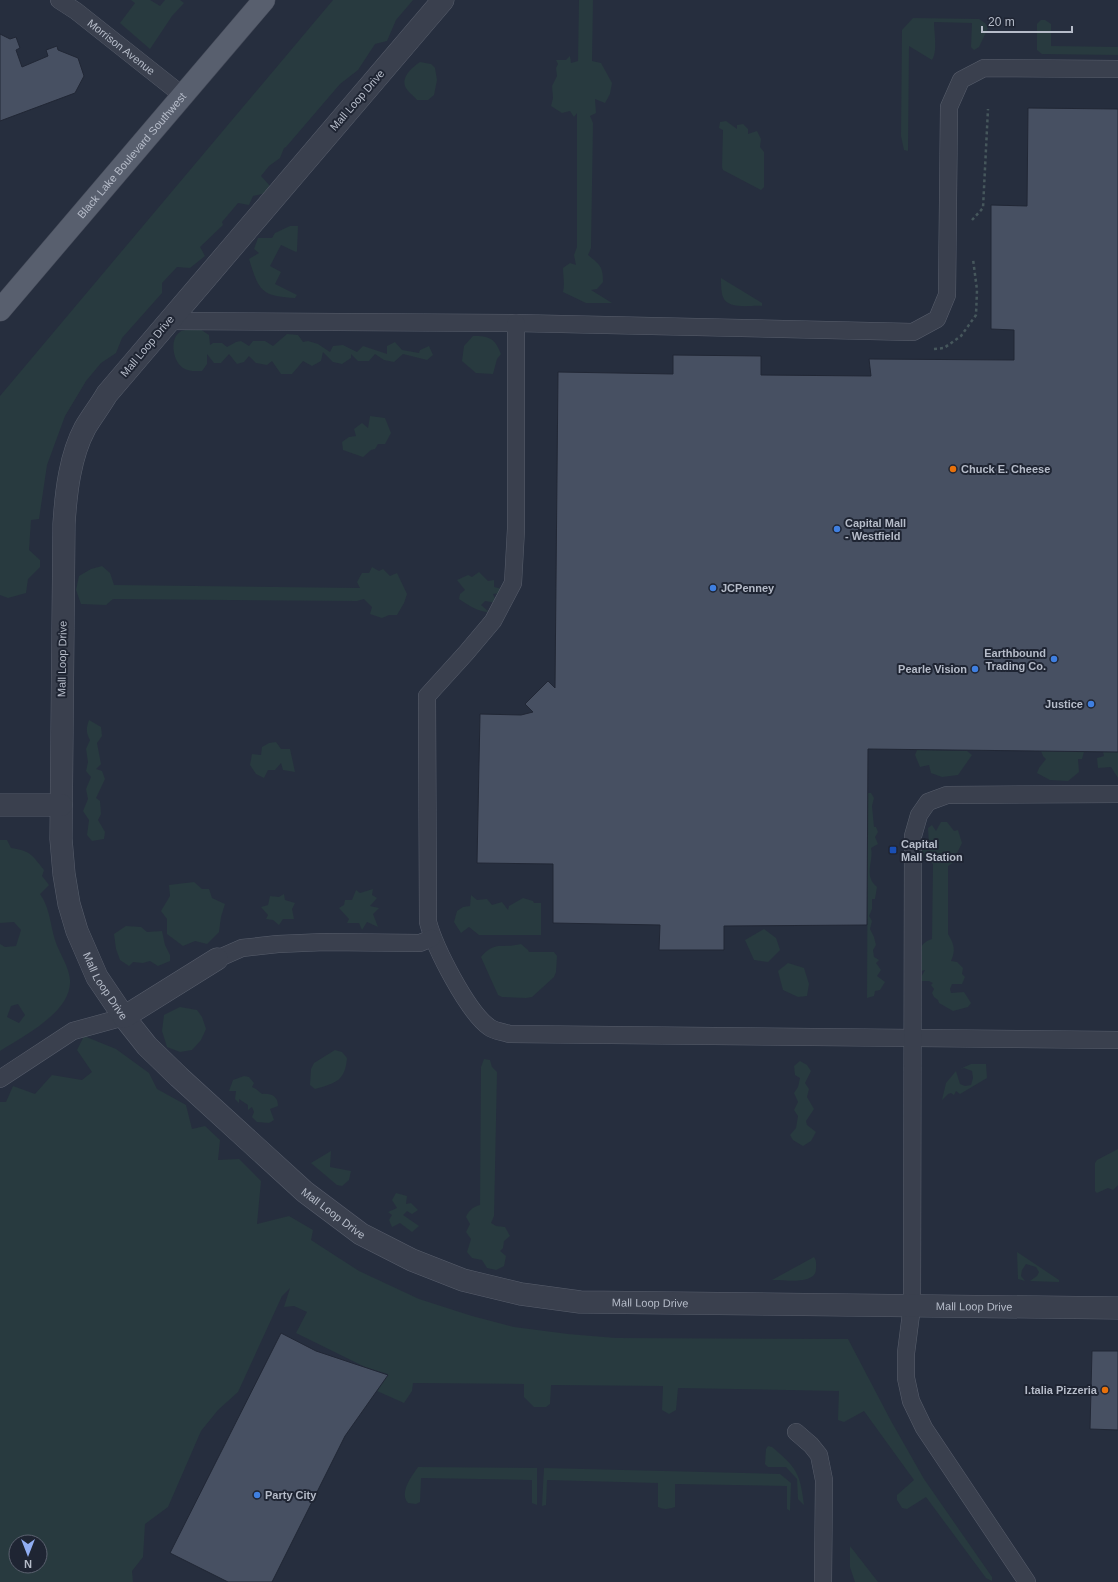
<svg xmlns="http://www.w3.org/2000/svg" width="1118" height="1582" font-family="Arial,sans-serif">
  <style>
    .green { fill: #283a3f; fill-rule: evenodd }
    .building { fill: #475062; stroke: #212735 }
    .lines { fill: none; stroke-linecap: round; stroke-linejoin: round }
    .service-casing { stroke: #585e6c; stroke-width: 18 }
    .minor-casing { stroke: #585e6c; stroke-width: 23 }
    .primary-casing { stroke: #434957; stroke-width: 23 }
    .path { stroke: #46575c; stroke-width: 2.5; stroke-dasharray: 3 3; stroke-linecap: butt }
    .service { stroke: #3a404e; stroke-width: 17 }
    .minor { stroke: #3a404e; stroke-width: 22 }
    .primary { stroke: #585f6e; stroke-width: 22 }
    .food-dot { fill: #e8710a; stroke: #1f2533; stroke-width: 1.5 }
    .shop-dot { fill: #3f7fe0; stroke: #1f2533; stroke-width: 1.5 }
    .transit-dot { fill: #1a4fb4; stroke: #1f2533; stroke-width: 1.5 }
    .labels { text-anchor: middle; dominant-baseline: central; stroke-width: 4; stroke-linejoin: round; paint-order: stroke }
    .street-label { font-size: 11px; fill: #b6bcc9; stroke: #1f2533 }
    .poi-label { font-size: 11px; font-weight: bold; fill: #b6bcc9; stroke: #1f2533; text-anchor: start }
  </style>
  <rect width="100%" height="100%" fill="#262e3e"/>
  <g class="green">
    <polygon points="131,0 150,0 160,6 165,0 180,0 184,3 172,16 150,49 120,23 135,3"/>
    <polygon points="333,0 413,0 396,20 387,41 375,44 358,70 340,84 286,147 284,148 280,158 269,166 261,176 270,186 267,193 253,196 249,205 238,203 222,222 223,225 200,247 205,256 190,268 177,267 162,283 162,293 122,338 116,353 101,363 86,381 65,416 47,465 39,519 31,520 29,550 40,560 40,567 28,579 26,593 8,598 0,595 0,396"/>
    <path d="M579 0H593L592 61 601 63 612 83 610 94 605 103 595 99 596 113 590 116 593 123 591 248 588 255C600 265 603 266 603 282L597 289 591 290 612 303H586L563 292C565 284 563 276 563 268L570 263 576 265 574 255 577 247V113L574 117 570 111 562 113 551 106 553 98 552 86 557 76 556 68 558 64 556 60H566L570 56 571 63 578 61Z"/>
    <path d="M913 18 979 19 985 23 988 28 979 47 974 50 971 47 972 23 934 22C934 33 938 51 932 60L909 46 908 151 904 150 901 136 902 30Z"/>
    <polygon points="1041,20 1045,20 1051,24 1051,46 1118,47 1118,55 1042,54 1037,50 1037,24"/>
    <path d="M420 62 431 64 435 68 437 80 434 95 428 100H417C414 96 408 92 406 88 400 77 413 67 420 62Z"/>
    <polygon points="726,121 737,129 737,125 743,124 748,129 748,134 757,131 761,139 760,147 764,152 764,187 761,190 723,170 722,167 723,130 719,128 720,122"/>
    <path d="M290 226H298L297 251 296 252 281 245 270 266 281 272 275 284 297 295 295 298C261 296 259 291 249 259L259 253 254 249 258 238H272L275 233Z"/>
    <path d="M721 278 762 303V306C750 305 728 310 723 297 721 292 721 284 721 278Z"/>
    <path d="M189 329H200L209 335 210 345 213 343H222L227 347 236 342 241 341 249 346 253 341H265L273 346 287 334 298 335 303 342 308 341 318 344 330 352 333 346 343 345 357 352 363 346 387 354V346L395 342 402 350 419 353 420 350 429 346 433 355 427 360 403 354 394 362 384 360 375 354 369 361H358L351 354V358L342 364 333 362 323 352 321 361 312 366 303 361 292 374H281L272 361 267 365 256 363 249 356 244 362 237 364 229 354 221 363H214L207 354V364L202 371C196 371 189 372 183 368 173 362 169 339 180 332 182 330 187 330 189 329Z"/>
    <path d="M473 336C489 336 495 338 501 354L497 359 493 374 476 373 462 361 464 346Z"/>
    <polygon points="370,416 385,418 391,433 385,444 378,444 375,449 371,450 363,457 343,450 342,442 349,437 356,436 354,429 362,423 368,428"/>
    <polygon points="102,566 110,573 114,585 360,588 357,582 362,573 369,573 372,567 379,571 383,569 390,576 397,573 407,594 404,603 397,615 389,615 382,618 370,614 372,607 364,599 357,601 113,599 106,605 81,604 76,590 79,576 91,569"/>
    <path d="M479 572 488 581 494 580V587L503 589 502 593 493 594 497 603 485 601 481 605 489 612C478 612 468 605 459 599L460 594 465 590 457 580 468 575 472 577Z"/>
    <path d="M89 720 101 727 102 736 97 743 101 764 96 769 102 771 105 779 96 798 100 801 101 814 98 820 105 832 104 839 92 841 87 835 89 820 83 811 88 799 86 789 91 777 86 771 88 762 86 749 90 740C86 733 86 728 89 720Z"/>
    <polygon points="276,742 281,749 290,749 295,772 283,770 281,763 275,770 268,770 264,778 256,774 250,765 252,754 261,755 262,747 269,743"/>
    <polygon points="917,750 967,751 972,755 958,775 942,777 931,773 929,765 920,767 915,755"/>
    <polygon points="1041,751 1084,752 1082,759 1078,759 1079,772 1068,781 1050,780 1037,773 1039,768 1046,759 1043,756"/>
    <polygon points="1103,752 1118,752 1118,778 1111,767 1098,768 1097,758 1104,756"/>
    <path d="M868 793H871L874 798 872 806 874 827H876L878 832 875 837 878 844 871 848C874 862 863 875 877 887L875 899H872V909L869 916 872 921 870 929 874 937 876 945 873 950 874 957 879 960 876 963 881 970 877 976 885 982 880 990 875 991 874 996 867 998Z"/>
    <path d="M941 822H947L954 831 958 830 962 843 957 853 959 859 948 866V934C954 944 956 950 951 961L957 962 963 968 962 974 965 977 962 984H952L950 989 951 993 964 992 971 1003 968 1007 953 1011 939 1003 938 1000 934 997 932 993 934 989 931 985 933 983 929 981H919L925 970 918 972C918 958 916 944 932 939L933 864 922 856 920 849 929 845 928 828 932 825 936 831Z"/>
    <path d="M0 840H7L11 848C31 851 32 855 44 870L42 876 49 885 40 894C50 908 50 924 55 940 59 953 69 966 70 980 72 1012 23 1036 0 1051V944L5 947 16 946 21 930 14 922 0 923ZM18 1004 25 1015 19 1023 7 1017 11 1006Z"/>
    <polygon points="194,882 202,889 209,889 212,898 225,904 221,917 219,932 207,944 195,941 183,946 167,934 167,919 161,911 170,896 169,885"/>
    <polygon points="373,889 372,895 377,898 370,906 379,908 373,914 378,927 367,922 362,930 359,923 347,923 349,919 339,908 344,905 345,900 352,900 356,890 360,893"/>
    <polygon points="284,894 285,900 295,903 292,909 294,919 283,919 279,925 273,920 266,919 268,915 261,907 268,905 270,896 279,897"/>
    <polygon points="471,895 477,900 487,899 492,905 502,902 508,910 509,906 523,898 533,901 534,903 541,903 541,935 479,935 469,927 461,933 454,922 457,911 463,907 470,906"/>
    <polygon points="126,926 141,927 147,932 162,931 165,945 170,955 170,961 158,966 150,961 143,963 133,962 129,966 120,960 116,949 114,934"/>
    <polygon points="764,929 776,938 780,950 768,962 754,960 745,940"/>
    <path d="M521 944 528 950 529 952H554L557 956 556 972 554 977 532 997 526 998 502 997 498 995 481 957C495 940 502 949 521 944Z"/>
    <polygon points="788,963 804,968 809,984 807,996 798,997 783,990 778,971"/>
    <polygon points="180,1007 197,1010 202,1017 206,1029 201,1040 192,1050 180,1052 167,1047 162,1031 164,1015"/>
    <path d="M84 1036 116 1049 149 1073 157 1089 186 1105 192 1129 205 1126 220 1140 218 1160 239 1159 261 1181 257 1224 289 1216 313 1230 311 1240 359 1271 419 1299 472 1316 514 1327 568 1334 616 1338 848 1339 891 1421 924 1479 992 1577V1581L986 1578 926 1497 907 1509 902 1508 897 1500V1495L914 1480 864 1411 844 1422 838 1420 839 1391 678 1388 676 1410 669 1414 662 1410 663 1386 551 1385 550 1404 546 1407H534L524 1397V1384L413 1383 412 1391 404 1403 377 1391 388 1374 365 1367 296 1333 307 1312 294 1306 284 1307 290 1288 282 1296 238 1392 218 1410 201 1431 168 1507 145 1524 143 1557 132 1571 133 1582H0V1102H6L13 1086 35 1094 52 1075 82 1080 92 1072 77 1050ZM16 1542H40V1566H16Z"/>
    <path d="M335 1050 342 1052 347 1058C345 1081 336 1083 315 1089L310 1085 311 1069 314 1063Z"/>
    <path d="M484 1059 490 1060 492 1067 497 1072 494 1216 491 1223 496 1226 505 1227 510 1236 504 1241 503 1248 500 1251 506 1256 504 1266 496 1270 487 1268 482 1260 472 1258 467 1252 471 1239 466 1232 470 1224 466 1217C469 1210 473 1207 480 1205L481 1067Z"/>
    <polygon points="800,1061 807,1065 811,1071 805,1083 809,1089 807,1097 814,1109 806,1121 807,1125 816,1132 811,1141 803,1146 793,1140 790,1135 796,1128 798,1116 794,1110 798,1102 794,1093 798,1087 800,1078 795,1075 794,1066"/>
    <polygon points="971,1064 986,1064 987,1078 960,1094 956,1091 954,1095 951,1093 948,1094 942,1100 946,1083 956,1071 960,1084 965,1086 971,1085 973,1078 972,1071 964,1068 960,1069"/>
    <path d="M244 1076 249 1077 254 1083 252 1087 256 1089 262 1094C271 1093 278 1096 278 1106L270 1109 274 1120 269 1123 257 1122 252 1117 254 1112 252 1107 248 1110V1105L239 1099V1103L235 1099 236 1091H229L233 1080Z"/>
    <polygon points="1118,1149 1118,1185 1113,1190 1108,1188 1097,1193 1095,1191 1095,1163 1097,1160"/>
    <polygon points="331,1151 330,1167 351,1171 349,1180 342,1186 337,1185 311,1163"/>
    <polygon points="396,1193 407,1196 406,1204 411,1203 418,1210 412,1214 407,1211 403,1215 419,1226 412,1232 400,1223 392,1227 389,1220 392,1215 388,1212 397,1208 392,1200"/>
    <polygon points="1017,1252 1059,1280 1059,1282 1030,1281 1037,1276 1039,1272 1036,1267 1026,1264 1022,1270 1021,1276 1025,1281 1018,1279"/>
    <path d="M814 1257C817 1261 816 1265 816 1269 816 1285 784 1280 772 1280Z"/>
    <path d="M768 1446 772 1447C797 1468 800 1473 804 1505L798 1499 797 1479 786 1467H768L765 1464 766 1449Z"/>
    <path d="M418 1467 537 1468V1505L532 1503V1480L421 1478 420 1502 416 1504 408 1503C399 1493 411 1477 418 1467Z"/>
    <path d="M544 1468 780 1474 791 1483 790 1511 787 1509V1486L675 1484V1507C669 1509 664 1510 658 1507V1483L547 1480 546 1505 542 1506Z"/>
    <polygon points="850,1546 878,1582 855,1582 850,1567"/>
  </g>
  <g class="building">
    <polygon points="0,34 10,39 16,37 20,48 16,50 22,67 48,56 46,50 57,46 58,50 78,58 84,76 75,93 0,121"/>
    <polygon points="1028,108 1118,109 1118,752 868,749 867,925 724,926 724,950 659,950 660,925 553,923 553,864 477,863 480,714 521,715 533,712 525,704 548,681 555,688 558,372 673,374 673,355 761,356 761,375 871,376 869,359 1014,360 1014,330 991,329 991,205 1027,206"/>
    <polygon points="281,1333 316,1351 388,1375 345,1436 272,1582 228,1582 170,1553"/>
    <polygon points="1092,1351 1118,1351 1118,1430 1090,1429"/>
  </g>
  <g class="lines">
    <g class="service-casing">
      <g id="service">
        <path id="s1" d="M59 0 76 11 182 95"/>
        <polyline points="168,321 516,323 913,332 937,319 947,295 949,107 961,80 984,68 1118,69"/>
        <path d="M516 323V529L513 583 493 621 466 653 427 696 428 922C435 948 467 1011 489 1027 494 1031 503 1032 509 1034L1118 1040"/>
        <polyline points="217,959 242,948 278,944 325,942 420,943 432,938"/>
        <polyline points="0,1079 73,1031 124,1017"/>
        <polyline points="796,1432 811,1445 819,1455 824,1480 823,1582"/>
        <polyline points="1027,1582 924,1428 911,1401 906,1378 906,1353 912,1306 913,836 919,815 928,802 947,795 1118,794"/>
      </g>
    </g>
    <g class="minor-casing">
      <g id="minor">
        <path id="s2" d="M443 0 107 394C100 406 92 416 85 428 70 456 66 492 64 524L61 839 64 874 69 904 77 931 97 977 124 1017 147 1046 179 1077 305 1192 361 1234 412 1260 463 1280 521 1294 580 1302 1118 1308"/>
        <polyline points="0,805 61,805"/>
        <polyline points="124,1017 217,959"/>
      </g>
    </g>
    <g class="primary-casing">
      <g id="primary">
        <path id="s3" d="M0 310 264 0"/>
      </g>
    </g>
    <g class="path">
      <polyline points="972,220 983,208 988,109"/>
      <polyline points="934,349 944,348 961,336 976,315 977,290 973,259"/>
    </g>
    <use href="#service" class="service"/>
    <use href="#minor" class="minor"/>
    <use href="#primary" class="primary"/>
  </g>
  <g class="food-dot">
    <circle cx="953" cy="469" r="4"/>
    <circle cx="1105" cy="1390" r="4"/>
  </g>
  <g class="shop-dot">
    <circle cx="837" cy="529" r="4"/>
    <circle cx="713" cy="588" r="4"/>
    <circle cx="1054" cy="659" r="4"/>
    <circle cx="975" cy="669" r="4"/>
    <circle cx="1091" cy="704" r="4"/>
    <circle cx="257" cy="1495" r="4"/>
  </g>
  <rect class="transit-dot" x="889" y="846" width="8" height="8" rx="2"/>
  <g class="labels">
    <g class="street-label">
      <text stroke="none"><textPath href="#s1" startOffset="78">Morrison Avenue</textPath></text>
      <text transform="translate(357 100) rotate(-49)">Mall Loop Drive</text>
      <text stroke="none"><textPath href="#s3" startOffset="203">Black Lake Boulevard Southwest</textPath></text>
      <text transform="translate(147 346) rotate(-50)">Mall Loop Drive</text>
      <text transform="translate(62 659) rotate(-89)">Mall Loop Drive</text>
      <text stroke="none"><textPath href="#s2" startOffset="1128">Mall Loop Drive</textPath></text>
      <text stroke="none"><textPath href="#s2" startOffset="1452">Mall Loop Drive</textPath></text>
      <text stroke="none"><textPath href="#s2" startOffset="1788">Mall Loop Drive</textPath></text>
      <text stroke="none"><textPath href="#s2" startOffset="2112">Mall Loop Drive</textPath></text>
    </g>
    <g class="poi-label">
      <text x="961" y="469">Chuck E. Cheese</text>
      <text x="845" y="523">Capital Mall<tspan x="845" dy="13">- Westfield</tspan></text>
      <text x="721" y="588">JCPenney</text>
      <text x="1046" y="653" text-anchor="end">Earthbound<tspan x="1046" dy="13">Trading Co.</tspan></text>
      <text x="967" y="669" text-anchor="end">Pearle Vision</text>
      <text x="1083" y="704" text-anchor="end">Justice</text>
      <text x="901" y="844">Capital<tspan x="901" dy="13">Mall Station</tspan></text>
      <text x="1097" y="1390" text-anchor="end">I.talia Pizzeria</text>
      <text x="265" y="1495">Party City</text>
    </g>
  </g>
  <g transform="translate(28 1554) rotate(180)"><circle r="19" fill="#1f2533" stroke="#5b616f"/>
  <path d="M0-3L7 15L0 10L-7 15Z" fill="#91aef2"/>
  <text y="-6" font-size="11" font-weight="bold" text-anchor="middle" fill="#b6bcc9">N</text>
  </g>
  <path d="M982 26v6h90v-6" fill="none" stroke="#b6bcc9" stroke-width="2"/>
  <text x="988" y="26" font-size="12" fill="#b6bcc9" stroke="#1f2533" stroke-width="3" paint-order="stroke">20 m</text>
</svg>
